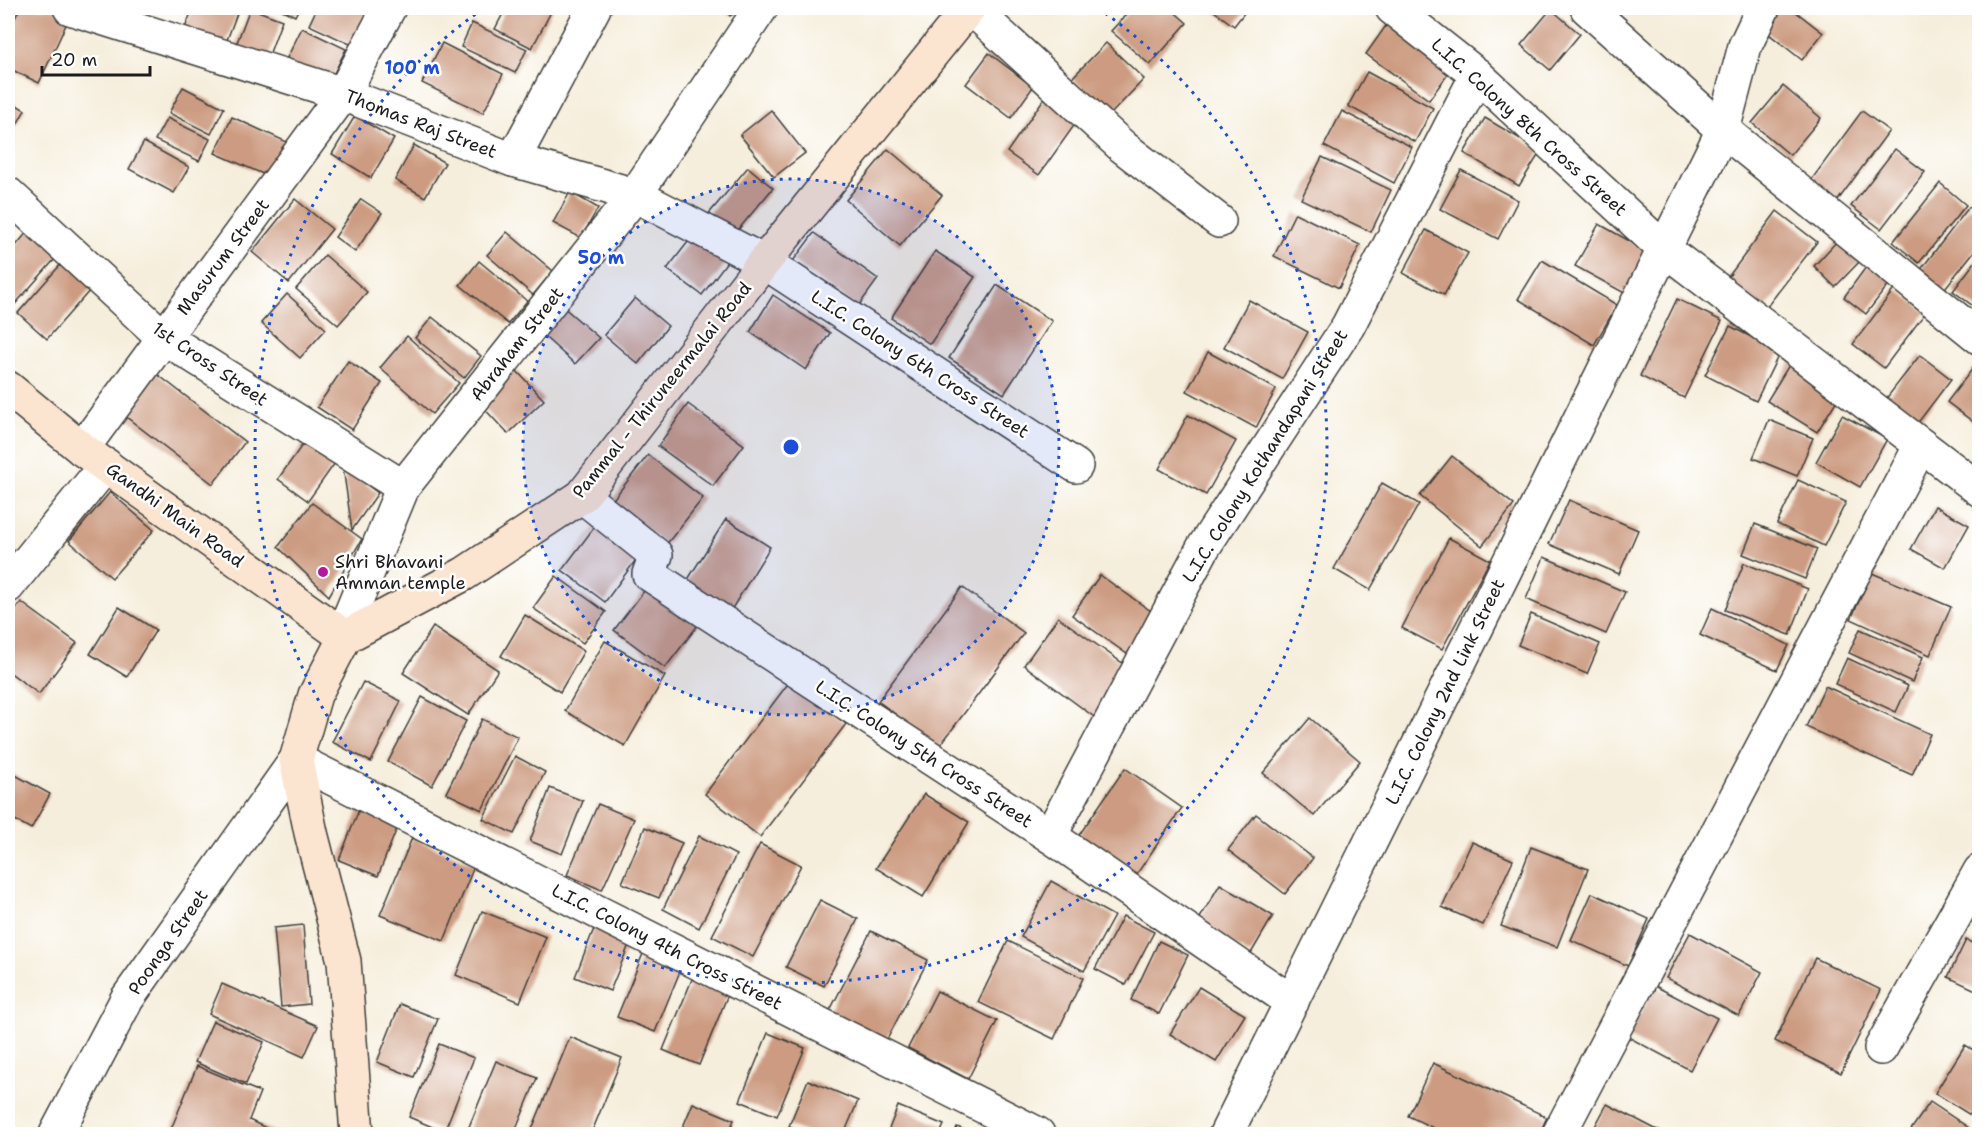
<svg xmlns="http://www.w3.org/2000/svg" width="1987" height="1142" font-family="'Shantell Sans',sans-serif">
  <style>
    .building { fill: #cc9b81 }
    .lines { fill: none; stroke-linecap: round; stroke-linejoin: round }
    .street-casing { stroke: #3d3c39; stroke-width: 36 }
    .secondary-casing { stroke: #3d3c39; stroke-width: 36 }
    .street { stroke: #fff; stroke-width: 33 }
    .secondary { stroke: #fce5d0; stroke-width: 33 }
    .ring { fill: none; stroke: #1d4ed8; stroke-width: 3; stroke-dasharray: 3 6 }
    .poi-dot { fill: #b5179e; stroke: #fff; stroke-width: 2 }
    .labels { text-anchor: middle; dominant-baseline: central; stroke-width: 5; stroke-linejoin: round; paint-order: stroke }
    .street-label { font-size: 18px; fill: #1c1c1c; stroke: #fff }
    .poi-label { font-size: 18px; fill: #1c1c1c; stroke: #fff; text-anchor: start }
    .centre { fill: #1d4ed8; stroke: #fff; stroke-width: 3 }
    .ring-label { font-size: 18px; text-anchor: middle; font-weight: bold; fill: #1d4ed8; stroke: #fff; stroke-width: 5; stroke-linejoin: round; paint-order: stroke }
  </style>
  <rect width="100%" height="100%" fill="#fff"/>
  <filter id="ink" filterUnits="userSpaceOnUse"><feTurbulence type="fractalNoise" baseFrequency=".0167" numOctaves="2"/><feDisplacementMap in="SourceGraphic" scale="12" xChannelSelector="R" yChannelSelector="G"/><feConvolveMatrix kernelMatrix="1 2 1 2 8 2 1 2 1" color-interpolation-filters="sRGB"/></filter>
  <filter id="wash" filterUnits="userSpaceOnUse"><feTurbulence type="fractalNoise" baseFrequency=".008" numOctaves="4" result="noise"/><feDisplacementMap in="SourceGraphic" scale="24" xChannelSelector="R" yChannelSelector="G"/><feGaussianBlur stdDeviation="1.35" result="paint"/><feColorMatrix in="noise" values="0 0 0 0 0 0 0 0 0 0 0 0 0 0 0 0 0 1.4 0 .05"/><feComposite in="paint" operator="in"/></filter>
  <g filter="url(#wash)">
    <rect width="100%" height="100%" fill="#f6eedc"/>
    <g id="blocks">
      <g class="building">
        <polygon points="20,8 52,8 70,16 39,83 8,68 8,32"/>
        <polygon points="193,8 239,8 224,48 183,33"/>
        <polygon points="250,8 282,20 265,66 233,53"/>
        <polygon points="278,8 299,8 295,16"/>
        <polygon points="317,8 361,8 368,11 352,45 309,25"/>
        <polygon points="506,8 553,8 532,48 495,29"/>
        <polygon points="724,8 742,8 730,16"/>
        <polygon points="1132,8 1170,8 1187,23 1150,65 1111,31"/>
        <polygon points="1210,8 1248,8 1234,26"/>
        <polygon points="1775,8 1791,8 1823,33 1802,60 1760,27"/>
        <polygon points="1551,9 1580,34 1550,70 1521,45"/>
        <polygon points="1390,20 1454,66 1429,100 1366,54"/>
        <polygon points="472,23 527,49 515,73 461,47"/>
        <polygon points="302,28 346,49 328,85 284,64"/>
        <polygon points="442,43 503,74 483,113 422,83"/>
        <polygon points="1106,43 1144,79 1110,115 1072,78"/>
        <polygon points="989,53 1033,87 1011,118 966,84"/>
        <polygon points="1367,72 1433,108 1415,142 1348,106"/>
        <polygon points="1783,86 1821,118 1790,155 1752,123"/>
        <polygon points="183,87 224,108 211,134 169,113"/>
        <polygon points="1045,97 1078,120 1039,175 1007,152"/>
        <polygon points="8,100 25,110 8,141"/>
        <polygon points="771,110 805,153 774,177 740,135"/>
        <polygon points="1342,111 1412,147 1394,183 1324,146"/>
        <polygon points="1862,111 1889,131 1836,203 1809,183"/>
        <polygon points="355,116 394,139 371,178 332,154"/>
        <polygon points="232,117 287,142 270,177 215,153"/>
        <polygon points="167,118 210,139 199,161 155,140"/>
        <polygon points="1485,118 1541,151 1519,186 1464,153"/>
        <polygon points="144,142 189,167 174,193 129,169"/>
        <polygon points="414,145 445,163 425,197 395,180"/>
        <polygon points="888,149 942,195 900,246 846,200"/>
        <polygon points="1895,149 1925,172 1881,229 1851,206"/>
        <polygon points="1322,157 1391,190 1371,232 1301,199"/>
        <polygon points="748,167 773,188 733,236 707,216"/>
        <polygon points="1461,170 1518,200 1498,239 1440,209"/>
        <polygon points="1940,183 1966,205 1919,263 1893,242"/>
        <polygon points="570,192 598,208 581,238 553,223"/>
        <polygon points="295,199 332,229 289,283 252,252"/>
        <polygon points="361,199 382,213 355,252 335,237"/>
        <polygon points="1969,207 1980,215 1980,244 1942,292 1918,273"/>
        <polygon points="1777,211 1817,242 1762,313 1723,284"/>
        <polygon points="1295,213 1360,245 1339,288 1274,256"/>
        <polygon points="1599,224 1651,253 1628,295 1575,266"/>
        <polygon points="33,225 62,251 10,310 8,308 8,255"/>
        <polygon points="1426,230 1468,253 1444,295 1403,273"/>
        <polygon points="507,232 553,271 533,295 487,255"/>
        <polygon points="695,233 729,259 702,295 667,269"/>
        <polygon points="814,233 878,279 857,308 793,261"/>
        <polygon points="1839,239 1861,260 1835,287 1814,266"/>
        <polygon points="935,251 975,277 930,344 891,318"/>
        <polygon points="69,255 98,281 47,339 18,313"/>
        <polygon points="325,255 367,292 338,325 296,289"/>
        <polygon points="1980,255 1980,311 1953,291"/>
        <polygon points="1542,260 1617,305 1594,345 1518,299"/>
        <polygon points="479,261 527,301 508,324 460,285"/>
        <polygon points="1869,263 1892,280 1866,314 1844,297"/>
        <polygon points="997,285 1052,321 1004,394 949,358"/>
        <polygon points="1895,288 1926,312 1884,368 1853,344"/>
        <polygon points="287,294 326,329 300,358 261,323"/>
        <polygon points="773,295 830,333 806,370 750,332"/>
        <polygon points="635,298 668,326 638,364 604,335"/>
        <polygon points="1677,299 1722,321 1684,398 1640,376"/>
        <polygon points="1249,300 1308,332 1282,379 1224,347"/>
        <polygon points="561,305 599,338 575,364 538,331"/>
        <polygon points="432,317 481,356 464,378 415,338"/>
        <polygon points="1730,326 1780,352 1756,401 1705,375"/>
        <polygon points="407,336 459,383 432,414 380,368"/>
        <polygon points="1208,352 1276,389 1256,428 1187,391"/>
        <polygon points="1920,355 1951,379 1917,424 1885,400"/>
        <polygon points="1980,359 1980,427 1947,402"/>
        <polygon points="1792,360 1842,392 1817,432 1767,401"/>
        <polygon points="348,361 382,383 352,430 317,407"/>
        <polygon points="148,367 245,442 213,484 116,409"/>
        <polygon points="514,368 544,400 508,434 478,402"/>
        <polygon points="688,404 744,445 713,486 658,446"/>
        <polygon points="1188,415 1236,441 1206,495 1159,469"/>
        <polygon points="1842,415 1887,439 1860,487 1816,462"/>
        <polygon points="1769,420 1813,438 1797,476 1753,458"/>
        <polygon points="310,434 340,456 308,501 278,479"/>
        <polygon points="648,455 703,498 666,545 611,502"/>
        <polygon points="1452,456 1514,505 1482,546 1420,496"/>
        <polygon points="343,467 378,493 352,530"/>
        <polygon points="1798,480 1846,502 1824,546 1777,524"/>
        <polygon points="1382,483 1419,504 1370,590 1334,569"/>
        <polygon points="110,492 154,530 112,578 69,541"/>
        <polygon points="1569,500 1638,530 1619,574 1549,544"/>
        <polygon points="312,503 362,539 329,596 278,547"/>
        <polygon points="1935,506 1969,525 1945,568 1911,549"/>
        <polygon points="726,519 770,547 725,620 680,592"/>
        <polygon points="1755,524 1817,549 1805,579 1743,554"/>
        <polygon points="596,525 638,557 605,602 562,570"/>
        <polygon points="1449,538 1490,560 1442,649 1402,628"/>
        <polygon points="1544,557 1625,592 1606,634 1526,599"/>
        <polygon points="1744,563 1808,589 1790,635 1725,610"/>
        <polygon points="1872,573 1951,607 1930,655 1851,619"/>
        <polygon points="1100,575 1155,614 1127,654 1072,615"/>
        <polygon points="556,576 606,612 583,643 533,608"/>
        <polygon points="651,582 702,620 665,668 614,630"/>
        <polygon points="962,587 1024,633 939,747 878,701"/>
        <polygon points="21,602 77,643 39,694 8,671 8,621"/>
        <polygon points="119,607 156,630 127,677 90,654"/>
        <polygon points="1712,608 1789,645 1777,670 1700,635"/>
        <polygon points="1531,614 1600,644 1587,674 1518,645"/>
        <polygon points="525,615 584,651 560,692 501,656"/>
        <polygon points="1058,617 1132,670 1097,719 1024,665"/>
        <polygon points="433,627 498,670 468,715 403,673"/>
        <polygon points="1860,629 1923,657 1912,682 1849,653"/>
        <polygon points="605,641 665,676 625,746 565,711"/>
        <polygon points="1847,658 1908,686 1896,712 1835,684"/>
        <polygon points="790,681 846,724 760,837 705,794"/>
        <polygon points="363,682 401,701 371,762 332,742"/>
        <polygon points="1825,686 1930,734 1912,775 1806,727"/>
        <polygon points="422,697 466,721 432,786 388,762"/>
        <polygon points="1310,718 1360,761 1314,816 1263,773"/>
        <polygon points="482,719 518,737 482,810 446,793"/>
        <polygon points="515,756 545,772 514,834 483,819"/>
        <polygon points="1125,768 1182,808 1132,881 1075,841"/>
        <polygon points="8,771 50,794 31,829 8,816"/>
        <polygon points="550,788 583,801 562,854 530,841"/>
        <polygon points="924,794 969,822 923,897 876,868"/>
        <polygon points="598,804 634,819 602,890 567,875"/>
        <polygon points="360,807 399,823 378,876 339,860"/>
        <polygon points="1256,814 1313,858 1285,894 1228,850"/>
        <polygon points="645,827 682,843 659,898 622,883"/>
        <polygon points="699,836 736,855 699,928 663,909"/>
        <polygon points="412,838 475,864 444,941 380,915"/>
        <polygon points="1472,842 1513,860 1483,925 1442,907"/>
        <polygon points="760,844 801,865 753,957 712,936"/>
        <polygon points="1531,847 1588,869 1557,947 1501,926"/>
        <polygon points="1051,881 1114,916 1084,971 1021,937"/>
        <polygon points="1220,884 1273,916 1250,955 1197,923"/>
        <polygon points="1592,893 1649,919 1628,966 1571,940"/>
        <polygon points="820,900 858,919 824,986 786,967"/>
        <polygon points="482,911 546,937 520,1002 456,975"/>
        <polygon points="1123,916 1154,932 1126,985 1095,969"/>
        <polygon points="597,921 633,935 610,991 575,977"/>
        <polygon points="303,925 309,1004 281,1007 274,928"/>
        <polygon points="871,931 928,960 881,1051 824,1022"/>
        <polygon points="1690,933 1762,972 1739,1016 1666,978"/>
        <polygon points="1966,940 1980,947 1980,992 1948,977"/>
        <polygon points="1008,941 1083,978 1054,1039 978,1002"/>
        <polygon points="1159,941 1188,955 1159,1014 1131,1000"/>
        <polygon points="645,949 683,964 655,1032 617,1017"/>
        <polygon points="1815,958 1881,990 1841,1073 1775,1041"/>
        <polygon points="693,977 729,992 699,1065 663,1050"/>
        <polygon points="222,984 318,1026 304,1057 209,1014"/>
        <polygon points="1655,986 1717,1018 1690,1070 1628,1037"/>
        <polygon points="1199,987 1245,1015 1216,1062 1170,1034"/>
        <polygon points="937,991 997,1021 968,1079 908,1048"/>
        <polygon points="400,1004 438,1019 414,1077 377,1062"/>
        <polygon points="213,1021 264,1042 246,1084 195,1062"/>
        <polygon points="768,1033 805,1048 777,1116 740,1101"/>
        <polygon points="570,1037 622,1058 591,1134 530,1134"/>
        <polygon points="439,1044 474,1058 444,1132 409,1117"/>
        <polygon points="1965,1045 1980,1054 1978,1120 1935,1093"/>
        <polygon points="496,1061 537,1078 514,1134 466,1134"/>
        <polygon points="1433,1063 1547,1117 1539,1134 1446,1134 1408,1116"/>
        <polygon points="197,1066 260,1092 249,1120 275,1132 274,1134 169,1134"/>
        <polygon points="808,1080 858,1101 844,1134 811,1134 789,1126"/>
        <polygon points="1930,1102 1972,1130 1969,1134 1908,1134"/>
        <polygon points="693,1103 734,1120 728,1134 680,1134"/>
        <polygon points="1607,1104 1665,1134 1591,1134"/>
        <polygon points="898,1106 944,1125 940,1134 887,1134"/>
        <polygon points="957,1127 975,1134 954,1134"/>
      </g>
    </g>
  </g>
  <g filter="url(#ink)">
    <use href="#blocks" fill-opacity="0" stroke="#3d3c39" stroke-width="1.5"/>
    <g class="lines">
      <g class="street-casing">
        <g id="street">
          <polyline points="70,8 343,94 513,160 635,195 764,262 1076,466"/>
          <polyline points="971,8 1123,147 1219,221"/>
          <polyline points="1392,8 1477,75 1664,249 1980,490"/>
          <polyline points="1587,8 1723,130 1980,338"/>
          <polyline points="513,160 594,8"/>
          <polyline points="8,194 163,337 403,487"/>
          <polyline points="82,449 343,94 389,8"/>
          <polyline points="582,496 656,555 649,574 1050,836 1292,1002"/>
          <polyline points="8,586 106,465"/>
          <polyline points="342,635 403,487 635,195 761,8"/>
          <polyline points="1050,836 1203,548 1348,326 1477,75"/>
          <polyline points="1881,1048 1980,871"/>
          <polyline points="56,1134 127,999 296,760 1038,1134"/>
          <polyline points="1226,1134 1723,130 1745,46 1763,8"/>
          <polyline points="1559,1134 1921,445"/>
        </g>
      </g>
      <g class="secondary-casing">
        <g id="secondary">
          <polyline points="8,388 82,449 345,637"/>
          <polyline points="357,1134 344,961 311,833 296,760 315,695 345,637 464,574 582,496 764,262 969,8"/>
        </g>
      </g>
      <use href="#street" class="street"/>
      <use href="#secondary" class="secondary"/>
    </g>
  </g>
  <circle cx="791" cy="447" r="268" fill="#1d4ed8" fill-opacity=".12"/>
  <g class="ring">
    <circle cx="791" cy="447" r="268"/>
    <path d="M1098 8A536 536 0 1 1 484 8"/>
  </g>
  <circle class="poi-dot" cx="323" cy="572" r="6"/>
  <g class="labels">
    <g class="street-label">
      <text transform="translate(421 124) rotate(21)">Thomas Raj Street</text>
      <text transform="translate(1529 127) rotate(42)">L.I.C. Colony 8th Cross Street</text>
      <text transform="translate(223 257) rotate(-53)">Masurum Street</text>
      <text transform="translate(517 344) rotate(-52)">Abraham Street</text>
      <text transform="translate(210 364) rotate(34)">1st Cross Street</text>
      <text transform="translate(920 364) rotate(33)">L.I.C. Colony 6th Cross Street</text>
      <text transform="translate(662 390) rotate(-51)">Pammal - Thiruneermalai Road</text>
      <text transform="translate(1265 456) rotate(-58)">L.I.C. Colony Kothandapani Street</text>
      <text transform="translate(175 515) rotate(36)">Gandhi Main Road</text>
      <text transform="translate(1445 692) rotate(-64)">L.I.C. Colony 2nd Link Street</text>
      <text transform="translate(924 754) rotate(33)">L.I.C. Colony 5th Cross Street</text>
      <text transform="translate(168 942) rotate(-55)">Poonga Street</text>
      <text transform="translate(667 947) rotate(27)">L.I.C. Colony 4th Cross Street</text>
    </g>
    <g class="poi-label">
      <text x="335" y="562">Shri Bhavani<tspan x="335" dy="21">Amman temple</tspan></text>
    </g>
  </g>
  <circle cx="791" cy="447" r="9" class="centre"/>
  <g class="ring-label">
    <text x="412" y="74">100 m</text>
    <text x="601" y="264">50 m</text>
  </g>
  <rect width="1987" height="1142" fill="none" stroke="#fff" stroke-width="30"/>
  <path d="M42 66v9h108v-9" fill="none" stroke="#1c1c1c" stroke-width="3"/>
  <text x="51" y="66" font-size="18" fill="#1c1c1c" stroke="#ffffff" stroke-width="4.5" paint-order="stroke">20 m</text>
</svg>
